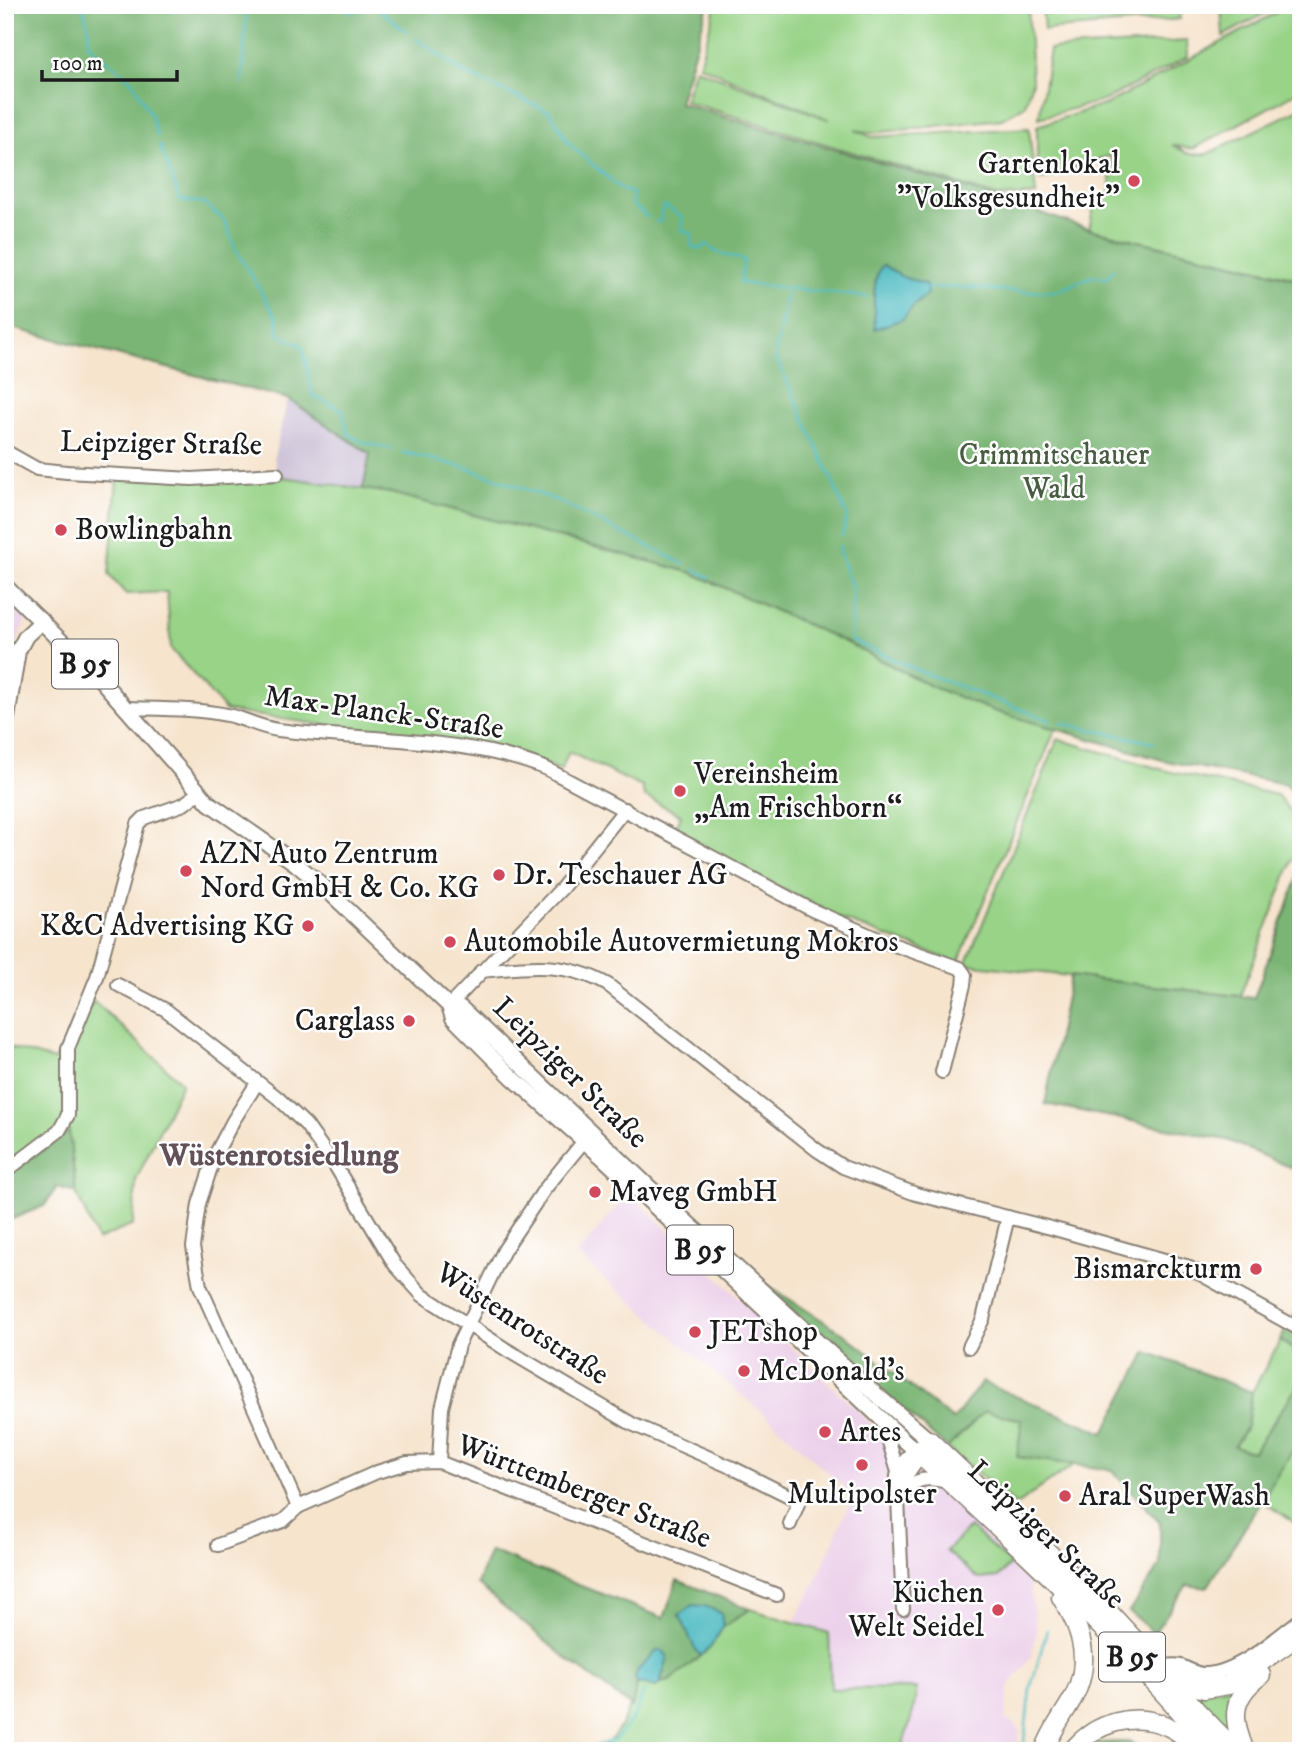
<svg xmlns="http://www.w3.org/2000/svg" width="1306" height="1756" font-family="'IM FELL DW Pica',serif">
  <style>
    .built { fill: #ecd1ea }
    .industrial { fill: #cbbfd5 }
    .green { fill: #98d387; stroke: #5a7852; stroke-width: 2 }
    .forest { fill: #7ab574; stroke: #4b6848; stroke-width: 2 }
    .water { fill: #4bbac1; stroke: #346b6e; stroke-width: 2 }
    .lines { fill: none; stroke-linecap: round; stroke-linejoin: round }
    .stream { stroke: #4bbac1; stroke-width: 2.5 }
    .minor-casing { stroke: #898074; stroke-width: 16 }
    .major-casing { stroke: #898074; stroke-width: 18 }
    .highway-casing { stroke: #898074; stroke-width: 21 }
    .minor { stroke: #fff; stroke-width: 12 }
    .major { stroke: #fff; stroke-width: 14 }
    .highway { stroke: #fff; stroke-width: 18 }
    .poi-dot { fill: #d1495b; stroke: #fff; stroke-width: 2.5 }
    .labels { text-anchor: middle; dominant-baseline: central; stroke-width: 5; stroke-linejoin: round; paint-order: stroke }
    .shield { fill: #fff; stroke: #606060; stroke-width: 2 }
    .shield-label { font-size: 28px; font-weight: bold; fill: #1c1c1c }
    .poi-label { font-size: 30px; fill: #1c1c1c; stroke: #fff; text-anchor: start }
    .street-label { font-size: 30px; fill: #1c1c1c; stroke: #fff }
    .park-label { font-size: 30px; fill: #475c41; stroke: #fff }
    .neighbourhood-label { font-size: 32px; font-weight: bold; fill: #625159; stroke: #fff }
  </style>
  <rect width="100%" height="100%" fill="#fff"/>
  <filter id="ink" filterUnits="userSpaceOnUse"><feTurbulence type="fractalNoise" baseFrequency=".0143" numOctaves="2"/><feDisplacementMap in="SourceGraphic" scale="14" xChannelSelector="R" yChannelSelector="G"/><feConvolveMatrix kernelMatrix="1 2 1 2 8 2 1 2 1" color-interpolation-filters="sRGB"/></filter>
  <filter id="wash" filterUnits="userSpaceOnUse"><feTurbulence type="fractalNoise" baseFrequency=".00686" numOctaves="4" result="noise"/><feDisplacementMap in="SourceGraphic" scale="28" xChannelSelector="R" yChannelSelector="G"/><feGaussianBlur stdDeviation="1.57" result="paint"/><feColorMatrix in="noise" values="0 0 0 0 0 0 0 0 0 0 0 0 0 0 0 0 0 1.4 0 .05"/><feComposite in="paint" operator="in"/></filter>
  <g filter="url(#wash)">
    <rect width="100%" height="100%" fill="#f6e4cd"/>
    <g class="built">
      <polygon points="5,598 24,614 26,620 11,655 5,688"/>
      <polygon points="629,1193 855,1408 1028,1577 1037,1631 1031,1658 1009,1686 1005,1720 1011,1722 1020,1730 1016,1751 901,1751 913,1713 916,1688 830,1689 829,1633 794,1622 815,1583 853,1495 764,1414 577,1255"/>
    </g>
    <polygon class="industrial" points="288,399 370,454 363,489 277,476 274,456"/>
    <g class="green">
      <polygon points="716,5 1028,5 1032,82 1025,105 1002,119 872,133 855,130 872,137 1029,128 1036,195 1000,197 684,101 695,68 830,120 699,65"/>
      <polygon points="1042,5 1179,5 1180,19 1044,30"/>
      <polygon points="1221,5 1280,5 1223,36"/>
      <polygon points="1290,5 1301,5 1301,90 1193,149 1172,145 1189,154 1207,154 1301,108 1301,279 1089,229 1095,202 1110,193 1111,155 1041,180 1037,173 1037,126 1107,104"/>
      <polygon points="1187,41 1188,57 1105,100 1039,118 1050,49"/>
      <polygon points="277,476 390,493 690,572 843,641 933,687 994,711 1056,728 958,963 843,920 728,861 675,830 681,815 644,796 642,787 569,752 561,770 507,751 226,711 171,649 167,592 126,594 109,575 117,478"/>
      <polygon points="1058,739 1167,771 1277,795 1301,825 1301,838 1240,996 966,964"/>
      <polygon points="94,1001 182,1083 136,1180 133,1225 97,1240 76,1192 69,1131 19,1166 5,1147 5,1048 8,1047 54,1060"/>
      <polygon points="1280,1341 1301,1355 1301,1381 1253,1452 1233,1447 1247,1426 1252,1392"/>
      <polygon points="985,1411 1022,1420 1017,1457 1075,1464 1016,1505 947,1448"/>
      <polygon points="1301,1437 1301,1527 1260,1500"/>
      <polygon points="970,1527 1011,1564 998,1577 979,1579 946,1551"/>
      <path d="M750 1609 829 1633 831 1689 917 1688 913 1712 901 1751H595C620 1740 631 1707 637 1683L656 1687 660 1683 669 1681 701 1656 710 1648 723 1627Z"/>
      <polygon points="1239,1685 1234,1736 1212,1716 1194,1692"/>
    </g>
    <g class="forest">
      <polygon points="5,5 708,5 679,103 971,190 1089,229 1301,280 1301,805 1286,784 1166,761 994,711 933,687 843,641 690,572 391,493 363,489 370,454 288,399 16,329 5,329"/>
      <polygon points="1301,869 1301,1172 1227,1140 1045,1104 1070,976 1254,998"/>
      <polygon points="69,1131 76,1192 57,1187 44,1206 5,1222 5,1177"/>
      <polygon points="750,1274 847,1336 953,1420 982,1382 1104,1433 1147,1352 1252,1392 1247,1426 1234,1446 1253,1452 1301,1381 1301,1437 1207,1588 1187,1585 1154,1633 1129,1612 1160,1565 1160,1523 1112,1470 1017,1457 1022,1420 985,1411 947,1448"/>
      <polygon points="1301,1303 1301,1355 1280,1340"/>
      <path d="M490 1551 664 1618 677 1580 750 1609 723 1627 720 1613 679 1615C688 1628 689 1643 701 1656L669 1681 660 1683 668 1657 657 1651 638 1670 635 1677 637 1683 632 1707 568 1660 477 1584Z"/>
      <polygon points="1129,1742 1148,1751 1094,1751 1099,1743"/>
    </g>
    <g class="water">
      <path d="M883 265 903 277 926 284 927 295 914 305 903 319 875 329C874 313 871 277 883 265Z"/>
      <path d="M692 1605 705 1606 721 1613 723 1627 710 1648 701 1656C689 1644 688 1628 679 1615Z"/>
      <polygon points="657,1651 663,1651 668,1657 660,1683 656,1687 637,1683 635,1677 638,1670"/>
    </g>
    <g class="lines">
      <g class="stream">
        <polyline points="82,5 89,29 88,44 132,81 151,115 157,136"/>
        <polyline points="342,5 354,13"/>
        <polyline points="374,5 408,33"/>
        <polyline points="416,39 464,73 550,112 570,145 621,189 634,194 631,204 648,217"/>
        <polyline points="242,84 247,5"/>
        <polyline points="160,145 180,200 204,203 224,220 236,250 278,320 278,334 302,346 313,396 343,410 348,434 362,442 393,449"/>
        <polyline points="656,222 661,221 661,212 665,206 682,217 682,231 691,233 692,247 700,249 707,244 716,252 744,260 740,283 867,297"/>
        <polyline points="926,288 965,287 1024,292 1058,291 1093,276 1107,278 1114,269"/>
        <polyline points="787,291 775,356 826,466 847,516 842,536"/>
        <polyline points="402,452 467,468 556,500 684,564"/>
        <polyline points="840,546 839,552 853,591 851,640 917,670 1052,721"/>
        <polyline points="694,569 709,577"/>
        <polyline points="1061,723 1154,743"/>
        <polyline points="579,1751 615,1740 634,1717 644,1691"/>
        <polyline points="1023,1751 1030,1690 1047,1630"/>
      </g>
    </g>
  </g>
  <g filter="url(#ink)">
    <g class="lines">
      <g class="minor-casing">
        <g id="minor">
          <polyline points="5,451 37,469 67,472 192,479 277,474"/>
          <path d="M125 708C160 709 197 708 232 716 247 720 262 728 278 730 365 741 465 736 547 769L812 910 883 941 960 968 965 975 964 985 942 1072"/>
          <path d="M481 971C527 966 567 961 608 985L817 1150 843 1167 916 1194 1051 1228 1186 1266 1301 1330"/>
          <polyline points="118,985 166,1010 278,1098 306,1125 336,1167 395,1265 422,1295 507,1350 632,1424 733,1468 799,1501 790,1524"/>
          <polyline points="449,1006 562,888 625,809"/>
          <polyline points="257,1083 233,1121 215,1155 199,1204 193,1247 200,1286 298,1507"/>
          <polyline points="5,1172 59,1131 68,1115 68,1048 97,977 138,824 144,818 184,804 198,793"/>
          <polyline points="969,1347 983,1319 1008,1217"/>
          <polyline points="883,1422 898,1472"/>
          <polyline points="439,1462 442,1408 458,1345 504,1250 544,1190 588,1136"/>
          <polyline points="900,1492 904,1479 924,1450"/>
          <path d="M903 1494C915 1476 929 1478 948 1482"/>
          <polyline points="218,1545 283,1521 298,1507 377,1472 407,1463 439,1462 777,1595"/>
          <path d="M903 1609 897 1476C902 1462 910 1452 922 1444"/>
          <path d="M1160 1667C1167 1666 1174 1664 1181 1666 1191 1670 1197 1675 1207 1674 1239 1672 1276 1638 1301 1619"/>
        </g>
      </g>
      <g class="major-casing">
        <g id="major">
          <polyline points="5,586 100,679 209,803 295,863 324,887 449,1006 453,1018 512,1077 601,1156 921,1456"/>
          <polyline points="5,730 18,651 26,636 42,621"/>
          <polyline points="449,1006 461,1008 666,1203 855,1376 929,1440"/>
        </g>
      </g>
      <g class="highway-casing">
        <g id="highway">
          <polyline points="929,1440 1090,1592 1169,1677 1196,1710 1236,1751"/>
          <path d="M921 1456C1024 1550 1125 1644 1214 1751"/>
          <polyline points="1169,1677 1204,1689 1228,1685 1301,1634"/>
          <path d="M1044 1751C1051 1731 1063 1716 1073 1698 1092 1663 1082 1628 1061 1597"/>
          <path d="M1072 1751C1095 1722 1135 1711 1169 1727 1181 1732 1190 1742 1200 1751"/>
          <path d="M1245 1751C1231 1718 1231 1697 1261 1675"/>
        </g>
      </g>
      <use href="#minor" class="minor"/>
      <use href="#major" class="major"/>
      <use href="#highway" class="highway"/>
    </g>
  </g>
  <g class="poi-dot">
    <circle cx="1134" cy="181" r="7"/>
    <circle cx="61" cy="530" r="7"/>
    <circle cx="680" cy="791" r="7"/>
    <circle cx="186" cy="871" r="7"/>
    <circle cx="499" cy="875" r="7"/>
    <circle cx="308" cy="926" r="7"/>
    <circle cx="450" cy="942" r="7"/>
    <circle cx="409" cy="1021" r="7"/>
    <circle cx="595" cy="1192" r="7"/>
    <circle cx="1256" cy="1269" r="7"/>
    <circle cx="695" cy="1332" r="7"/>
    <circle cx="744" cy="1371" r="7"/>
    <circle cx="825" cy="1432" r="7"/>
    <circle cx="862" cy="1465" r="7"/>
    <circle cx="1065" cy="1496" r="7"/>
    <circle cx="998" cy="1610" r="7"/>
  </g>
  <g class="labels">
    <g class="shield">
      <rect x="52" y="639.5" width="66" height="49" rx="5"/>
      <rect x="667" y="1225.5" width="66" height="49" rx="5"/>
      <rect x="1099" y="1632.5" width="66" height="49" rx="5"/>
    </g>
    <g class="shield-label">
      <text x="85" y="664">B 95</text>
      <text x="700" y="1250">B 95</text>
      <text x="1132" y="1657">B 95</text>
    </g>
    <g class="poi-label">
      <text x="1120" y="164" text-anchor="end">Gartenlokal<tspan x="1120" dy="34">"Volksgesundheit"</tspan></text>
      <text x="75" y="530">Bowlingbahn</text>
      <text x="694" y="774">Vereinsheim<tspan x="694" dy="34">„Am Frischborn“</tspan></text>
      <text x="200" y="854">AZN Auto Zentrum<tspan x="200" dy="34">Nord GmbH &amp; Co. KG</tspan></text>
      <text x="513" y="875">Dr. Teschauer AG</text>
      <text x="294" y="926" text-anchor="end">K&amp;C Advertising KG</text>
      <text x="464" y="942">Automobile Autovermietung Mokros</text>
      <text x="395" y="1021" text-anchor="end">Carglass</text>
      <text x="609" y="1192">Maveg GmbH</text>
      <text x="1242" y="1269" text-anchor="end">Bismarckturm</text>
      <text x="709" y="1332">JETshop</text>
      <text x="758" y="1371">McDonald's</text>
      <text x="839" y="1432">Artes</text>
      <text x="862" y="1494" text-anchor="middle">Multipolster</text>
      <text x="1079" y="1496">Aral SuperWash</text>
      <text x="984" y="1593" text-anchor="end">Küchen<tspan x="984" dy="34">Welt Seidel</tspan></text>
    </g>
    <g class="street-label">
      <text transform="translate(161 444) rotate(1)">Leipziger Straße</text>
      <text transform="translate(384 713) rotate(8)">Max-Planck-Straße</text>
      <text transform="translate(570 1073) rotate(44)">Leipziger Straße</text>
      <text transform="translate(522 1324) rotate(33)">Wüstenrotstraße</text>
      <text transform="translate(584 1492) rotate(21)">Württemberger Straße</text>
      <text transform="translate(1046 1535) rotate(43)">Leipziger Straße</text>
    </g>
    <g class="park-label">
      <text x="1054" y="455">Crimmitschauer<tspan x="1054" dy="34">Wald</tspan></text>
    </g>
    <g class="neighbourhood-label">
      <text x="279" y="1156">Wüstenrotsiedlung</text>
    </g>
  </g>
  <rect width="1306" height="1756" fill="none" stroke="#fff" stroke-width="28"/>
  <path d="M42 70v10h135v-10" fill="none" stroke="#1c1c1c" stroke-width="3.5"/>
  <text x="52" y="70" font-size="21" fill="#1c1c1c" stroke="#ffffff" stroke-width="5" paint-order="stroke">100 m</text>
</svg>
